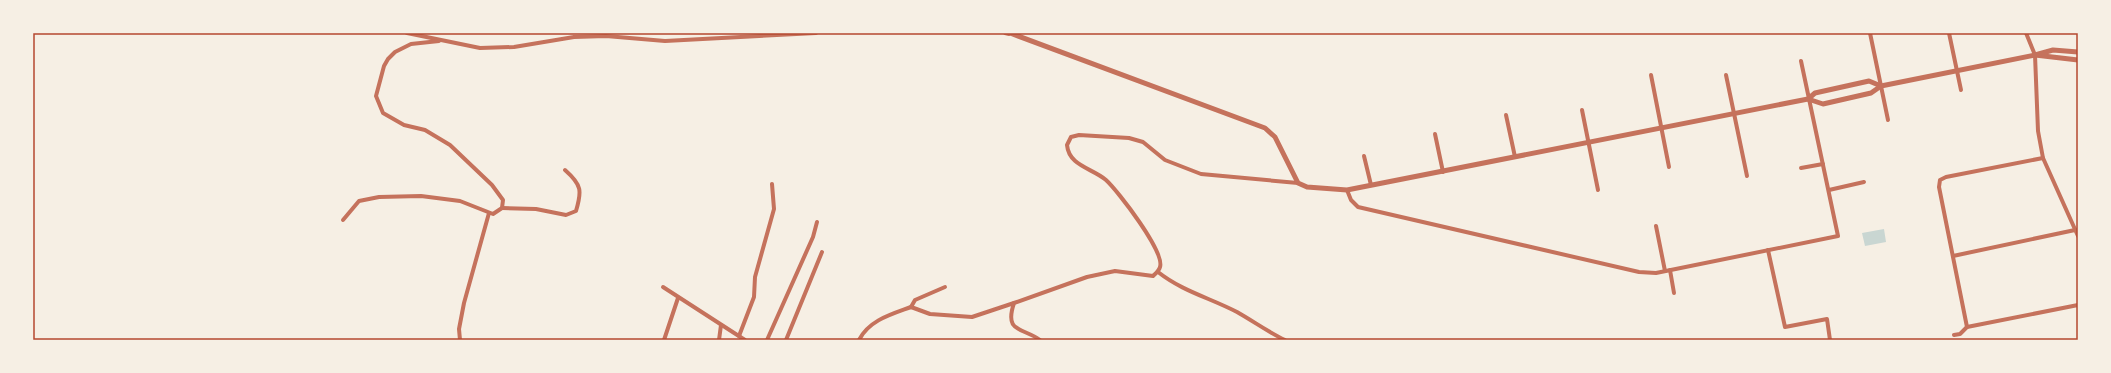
<svg xmlns="http://www.w3.org/2000/svg" width="2111" height="373" font-family="'PT Sans',sans-serif">
  <style>
    .water { fill: #c9d6d2 }
    .lines { fill: none; stroke-linecap: round; stroke-linejoin: round }
    .minor { stroke: #c5725c; stroke-width: 4 }
    .tertiary { stroke: #c5725c; stroke-width: 5 }
    .neatline { fill: none; stroke: #b5482f; stroke-width: 1.5 }
  </style>
  <rect width="100%" height="100%" fill="#f6efe4"/>
  <polygon class="water" points="1884,229 1886,242 1865,246 1862,233"/>
  <g class="lines">
    <g class="minor">
      <polyline points="407,33 480,48 514,47 574,37 606,36 665,41 816,33"/>
      <polyline points="1005,33 1009,34"/>
      <polyline points="1870,33 1888,120"/>
      <polyline points="1949,33 1961,90"/>
      <polyline points="2026,33 2035,55 2038,131 2043,158 2078,236"/>
      <polyline points="1651,75 1669,167"/>
      <polyline points="1726,75 1747,176"/>
      <polyline points="1582,110 1598,190"/>
      <polyline points="1506,115 1515,157"/>
      <polyline points="1435,134 1443,172"/>
      <polyline points="1364,156 1371,185"/>
      <polyline points="1801,168 1823,164"/>
      <polyline points="1347,190 1351,200 1358,207 1639,272 1656,273 1838,236 1801,61"/>
      <polyline points="1829,190 1864,182"/>
      <path d="M502 208 536 209 566 215 576 211C582 191 582 185 565 170"/>
      <polyline points="343,220 359,201 379,197 421,196 460,201 493,214 502,208 503,200 492,185 450,145 425,130 404,125 383,113 376,96 384,66 388,59 395,52 411,44 439,41"/>
      <polyline points="1656,226 1665,271"/>
      <polyline points="1768,250 1785,327 1827,319 1830,340"/>
      <polyline points="1953,256 2075,230"/>
      <polyline points="1670,270 1674,293"/>
      <path d="M1158 272C1182 291 1210 298 1237 312 1253 321 1268 332 1285 340"/>
      <polyline points="663,287 745,340"/>
      <polyline points="911,307 915,300 945,287"/>
      <polyline points="1967,327 1939,187 1940,180 1946,177 2043,158"/>
      <polyline points="1954,335 1960,334 1967,327 2078,305"/>
      <polyline points="739,336 754,297 755,277 774,209 772,184"/>
      <polyline points="460,340 459,329 464,303 489,213"/>
      <polyline points="664,340 678,298"/>
      <polyline points="719,340 721,325"/>
      <polyline points="767,340 813,237 817,222"/>
      <polyline points="786,340 822,252"/>
      <path d="M859 340C869 320 892 314 911 307L930 314 972 317 1014 303"/>
      <path d="M1040 340C1022 327 1004 333 1014 303L1087 277 1115 271 1153 276C1156 273 1159 271 1160 267 1165 252 1118 191 1106 180 1092 168 1069 166 1067 145L1071 137 1079 135 1129 138 1143 142 1165 160 1201 174 1298 183"/>
    </g>
    <g class="tertiary">
      <polyline points="1010,33 1265,128 1275,137 1298,183 1307,187 1347,190 1808,99 1815,93 1869,81 1881,86"/>
      <polyline points="2035,55 2078,60"/>
      <polyline points="1808,99 1823,104 1871,93 1881,86 2035,55 2053,50 2078,52"/>
    </g>
  </g>
  <rect width="2111" height="373" fill="none" stroke="#f6efe4" stroke-width="68"/>
  <rect x="34" y="34" width="2043" height="305" class="neatline"/>
</svg>
